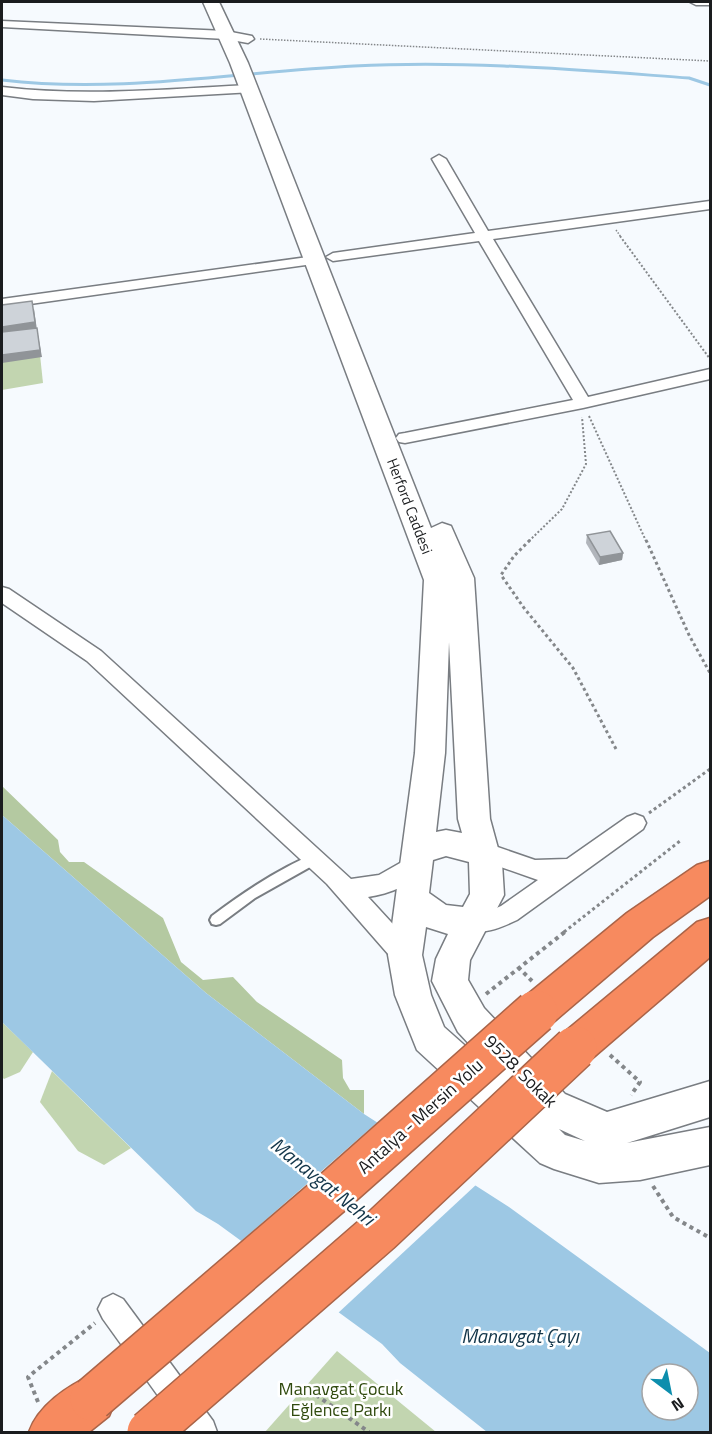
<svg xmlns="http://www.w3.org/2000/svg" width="712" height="1434" font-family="'Titillium Web',sans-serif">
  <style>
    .green { fill: #c2d5b0 }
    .forest { fill: #b4c9a1 }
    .water { fill: #9dc8e4; fill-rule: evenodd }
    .pier { fill: #f6fafe }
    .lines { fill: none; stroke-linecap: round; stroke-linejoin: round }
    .stream { stroke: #9dc8e4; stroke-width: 3 }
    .lane-casing { stroke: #797d82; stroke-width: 4 }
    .street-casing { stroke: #797d82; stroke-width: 3 }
    .secondary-casing { stroke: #797d82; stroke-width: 3 }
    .highway-casing { stroke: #aa6448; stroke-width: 3 }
    .path-far3 { stroke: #84878a; stroke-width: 1.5; stroke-dasharray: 1.5 1.5; stroke-linecap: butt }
    .path-far2 { stroke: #84878a; stroke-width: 2; stroke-dasharray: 2 2; stroke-linecap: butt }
    .path-far1 { stroke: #84878a; stroke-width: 3; stroke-dasharray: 3 3; stroke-linecap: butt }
    .path { stroke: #84878a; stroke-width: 4; stroke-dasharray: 4 4; stroke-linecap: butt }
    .lane { fill: #fff; fill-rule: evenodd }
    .street { fill: #fff; fill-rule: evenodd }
    .secondary { fill: #fff; fill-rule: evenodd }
    .highway { fill: #f78a5f; fill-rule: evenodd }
    .highway-bridge-casing { stroke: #aa6448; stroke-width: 46; stroke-linecap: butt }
    .highway-bridge { stroke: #f78a5f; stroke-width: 43 }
    .wall { fill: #b1b5bb }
    .shaded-wall { fill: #909498 }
    .building { fill: #ced3d9; stroke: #909498; stroke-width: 1.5 }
    .labels { text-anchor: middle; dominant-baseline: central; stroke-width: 5; stroke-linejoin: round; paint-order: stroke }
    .street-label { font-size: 15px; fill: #1a1c1e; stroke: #fff }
    .near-street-label { font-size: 18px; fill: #1a1c1e; stroke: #fff }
    .near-park-label { font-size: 18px; fill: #304a0e; stroke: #fff }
    .near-water-label { font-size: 20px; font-style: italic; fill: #123549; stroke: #fff }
  </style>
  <rect width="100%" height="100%" fill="#f6fafe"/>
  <g class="green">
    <polygon points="38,336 43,383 2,390 2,342"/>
    <polygon points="2,1022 33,1052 20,1072 4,1079 2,1077"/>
    <polygon points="52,1071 131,1148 104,1165 78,1151 40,1102"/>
    <polygon points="337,1351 436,1432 265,1432"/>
  </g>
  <polygon class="forest" points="2,786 58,840 60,852 69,862 84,862 163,918 181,962 203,980 233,977 257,1002 342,1060 343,1078 350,1090 364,1090 364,1114 206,993 2,815"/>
  <path class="water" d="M2 815 206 993 364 1114 509 1207 710 1353V1432H487L400 1363 382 1344 218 1224 196 1211 2 1022ZM652 1374H688V1410H652Z"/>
  <polygon class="pier" points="380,1120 478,1183 337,1314 239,1243"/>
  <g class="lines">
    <path class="stream" d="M2 80C119 94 237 72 354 66 466 60 578 70 689 78L710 85"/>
    <g class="lane-casing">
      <path id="lane" d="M315 854 319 856 321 859 319 862 255 898 220 924 216 925 212 924 210 920 212 916C241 894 281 867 315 854Z"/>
    </g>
    <g class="street-casing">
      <g id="street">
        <polygon points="690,2 710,2 710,5 696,5"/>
        <polygon points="2,21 226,31 252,36 254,39 248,43 226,39 2,27"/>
        <path d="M249 85 255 89 253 92 94 101 33 99 2 95V87C85 97 166 89 249 85Z"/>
        <polygon points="439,155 446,159 488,231 710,201 710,209 493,239 588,397 710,369 710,379 583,408 405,443 399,442 396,438 399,434 405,433 573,400 479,241 333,261 326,257 333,253 475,233 432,159"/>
        <polygon points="315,256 320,257 322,260 320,263 2,308 2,299"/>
        <path d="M2 587 9 589 101 651 351 879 379 875 416 854 424 857 427 864C418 884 388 894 368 897L414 947 417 955 414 963 405 966 396 963 327 884 87 661 2 603Z"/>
        <path d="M635 814 643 817 646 823 643 829 517 920C500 928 482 936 463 929L459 922 463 915 492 910 501 906 538 880 475 858 472 851 475 844 483 842 535 860 567 859 627 817Z"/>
        <polygon points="113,1294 123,1299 213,1421 217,1432 184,1432 103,1319 98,1309 103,1299"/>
      </g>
    </g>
    <g class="secondary-casing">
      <path id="secondary" d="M203 2H219L248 63 431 528 442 523 451 526 474 578 490 819 502 863 504 895 470 960 468 980 484 1008 565 1094 607 1112 710 1081V1117L627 1143 710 1127V1165L640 1180 599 1183 554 1169 540 1163 417 1050 395 995 388 955 415 753 424 580 230 63ZM449 642 458 819 462 833 446 830 436 832 445 753ZM446 856 469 862 470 894 463 907 446 905 429 893 433 860ZM426 927 448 934 436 959 432 981 458 1032 498 1075 444 1027 431 995 422 955ZM559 1129 585 1141 565 1135Z"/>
    </g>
    <g class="highway-casing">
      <g id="highway">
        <polygon points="710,861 710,896 653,937 550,1025 536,1030 522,1025 516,1012 522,999 627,913 697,865"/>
        <polygon points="710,918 710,957 589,1061 575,1067 561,1061 555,1048 561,1035 697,922"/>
        <path d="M92 1375 109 1382 116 1399 109 1416 89 1432H29C38 1406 67 1386 92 1375Z"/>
      </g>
    </g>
    <g class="path-far3">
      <polyline points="260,39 710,61"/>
      <polyline points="616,230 621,237"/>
    </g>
    <g class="path-far2">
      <polyline points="620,236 710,359"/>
      <polyline points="589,416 646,541"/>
      <polyline points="529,541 562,509 586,464 582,417"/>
    </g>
    <g class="path-far1">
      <polyline points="530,540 514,556 501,575 524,608 573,668 616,749"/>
      <polyline points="646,540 689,635 710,673"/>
      <polyline points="649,813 710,769"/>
      <polyline points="564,932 680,841"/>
    </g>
    <g class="path">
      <polyline points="518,967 532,981"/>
      <polyline points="486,994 566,931"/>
      <polyline points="610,1055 640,1082 631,1095"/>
      <polyline points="653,1186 673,1217 710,1238"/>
      <polyline points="316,1395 369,1432"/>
      <polyline points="38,1402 28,1377 95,1323"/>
    </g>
    <use href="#lane" class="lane"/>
    <use href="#street" class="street"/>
    <use href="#secondary" class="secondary"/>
    <use href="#highway" class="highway"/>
    <g class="highway-bridge-casing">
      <g id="highway-bridge">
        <polyline points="92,1399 331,1194 536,1012"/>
        <polyline points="149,1432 379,1232 575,1048"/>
      </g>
    </g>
    <use href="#highway-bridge" class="highway-bridge"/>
  </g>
  <polygon class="wall" points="587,535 623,553 622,560 599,565 586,543"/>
  <g class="shaded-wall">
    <polygon points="34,309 37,330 2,335 2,327"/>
    <polygon points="38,335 42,357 2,363 2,355"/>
    <polygon points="623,553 622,560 599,565 600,557"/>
  </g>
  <g class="building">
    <polygon points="32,301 35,322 2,327 2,305"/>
    <polygon points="37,328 40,350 2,355 2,332"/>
    <polygon points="610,531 623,553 600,557 587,535"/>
  </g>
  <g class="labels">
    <g class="street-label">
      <text transform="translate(410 506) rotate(69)">Herford Caddesi</text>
    </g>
    <g class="near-street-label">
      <text transform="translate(521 1071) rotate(45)">9528. Sokak</text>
      <text transform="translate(420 1116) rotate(-42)">Antalya - Mersin Yolu</text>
    </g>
    <g class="near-park-label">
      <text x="341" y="1388">Manavgat Çocuk<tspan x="341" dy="21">Eğlence Parkı</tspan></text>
    </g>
    <g class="near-water-label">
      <text transform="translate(323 1181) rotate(39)">Manavgat Nehri</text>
      <text x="520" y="1335">Manavgat Çayı</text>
    </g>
  </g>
  <rect width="712" height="1434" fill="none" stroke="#1a1c1e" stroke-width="6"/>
  <g transform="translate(670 1392) rotate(148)"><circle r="28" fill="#ffffff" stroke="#a3a4a5" stroke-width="1.5"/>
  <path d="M0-4.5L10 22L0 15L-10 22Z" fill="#0d8ead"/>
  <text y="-9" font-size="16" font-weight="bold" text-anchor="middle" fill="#1a1c1e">N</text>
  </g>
</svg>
